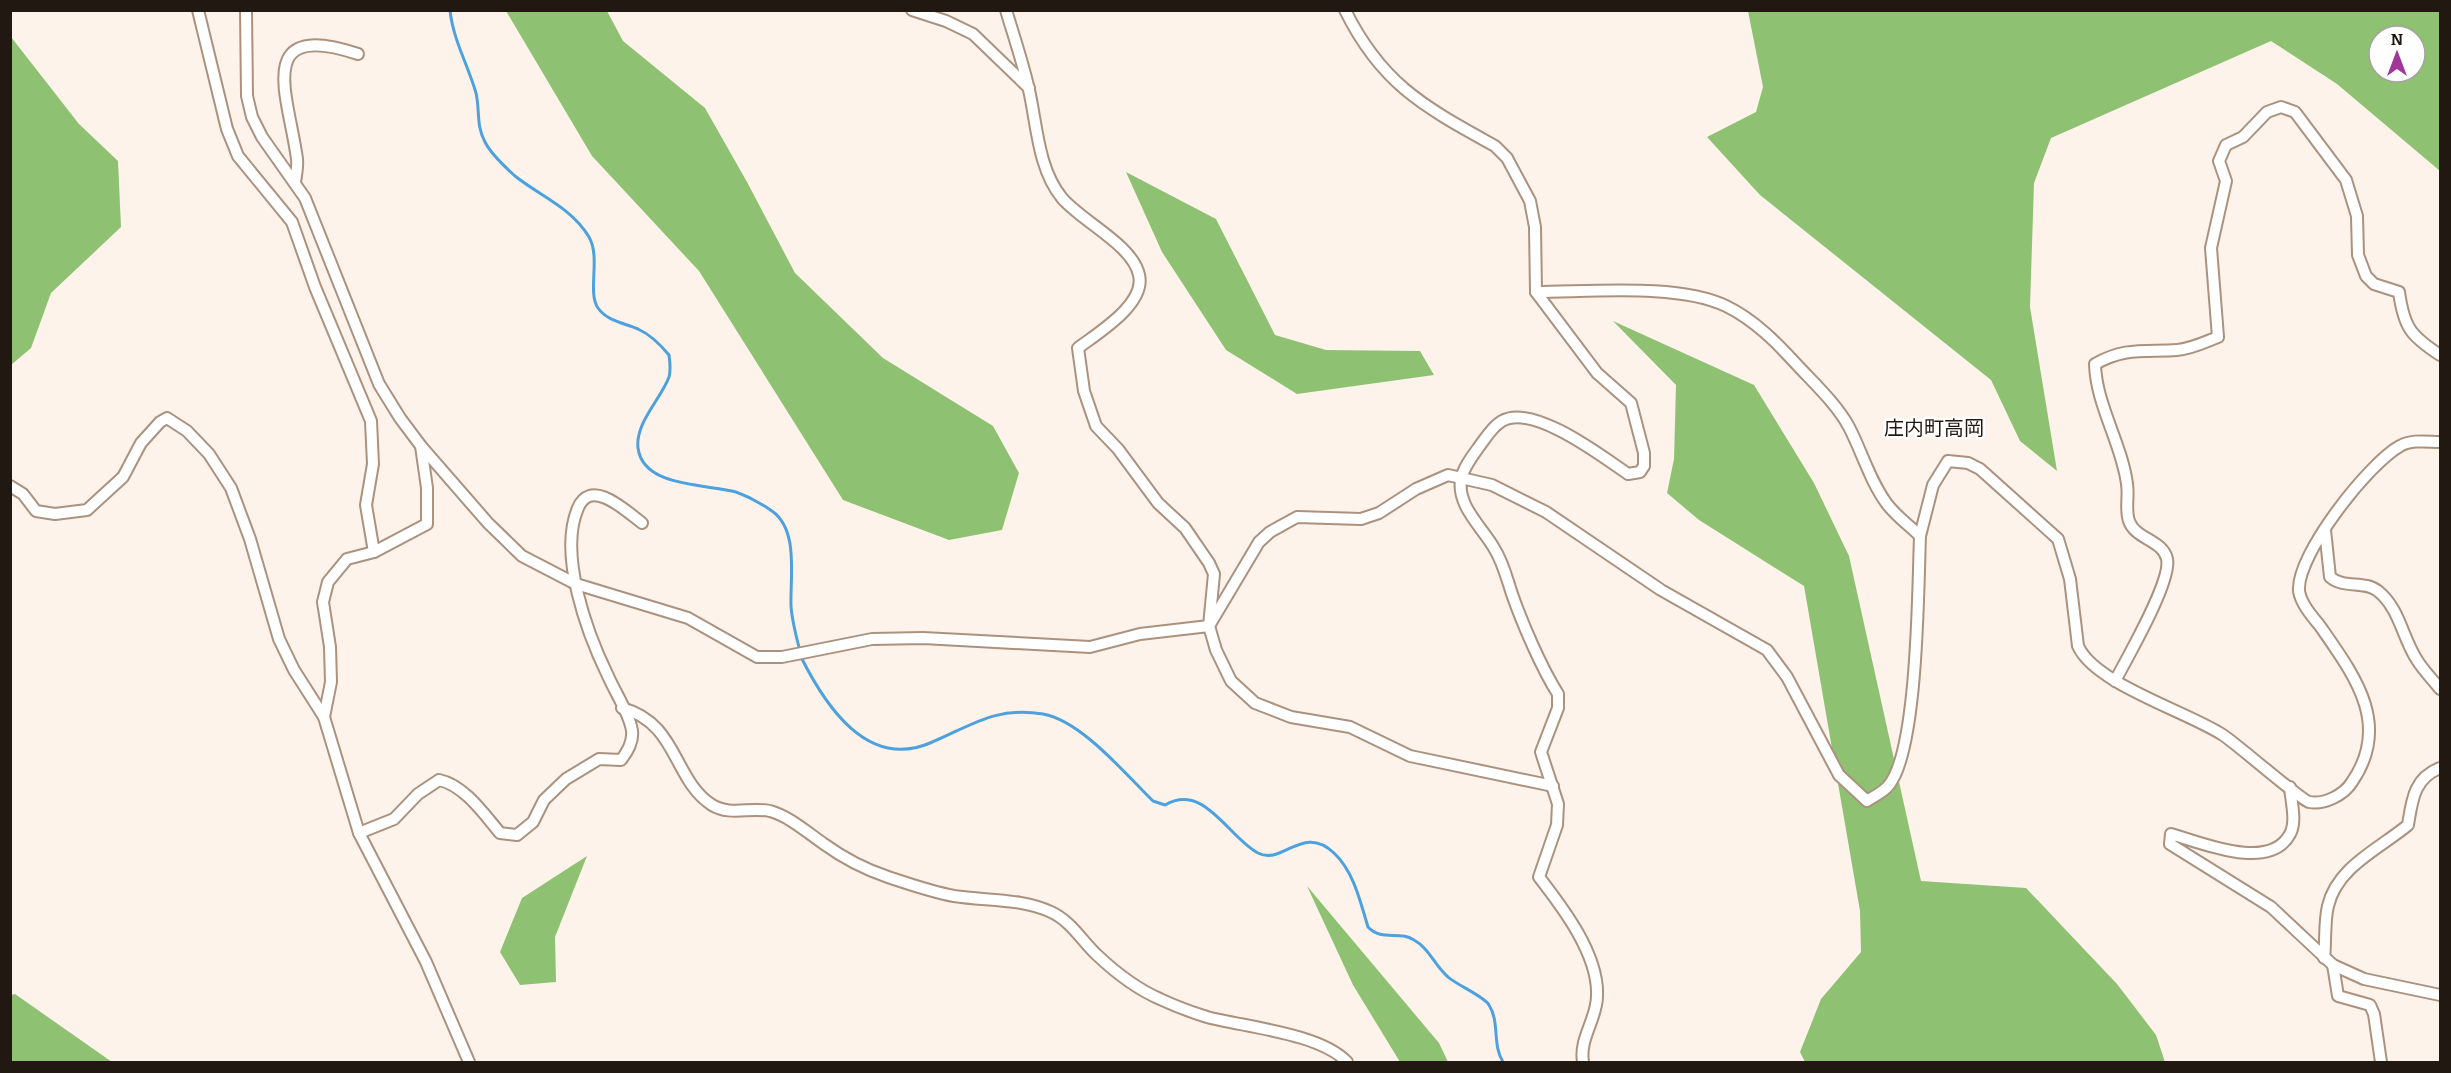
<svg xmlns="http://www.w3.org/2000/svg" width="2451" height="1073" font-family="Bitter,'Noto Sans JP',serif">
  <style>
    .forest { fill: #8ec272; fill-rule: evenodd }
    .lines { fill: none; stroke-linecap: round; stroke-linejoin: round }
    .stream { stroke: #4ca1de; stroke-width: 3 }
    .minor-casing { stroke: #aa927f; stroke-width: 14 }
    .minor { stroke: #fff; stroke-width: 10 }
    .labels { text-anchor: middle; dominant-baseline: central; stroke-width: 5; stroke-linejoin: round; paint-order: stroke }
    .quarter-label { font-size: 20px; fill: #211811; stroke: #fff }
  </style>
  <rect width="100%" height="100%" fill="#fef3eb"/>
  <g class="forest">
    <polygon points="506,11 607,11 623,41 705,108 747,182 795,273 883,358 993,426 1019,473 1002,530 949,540 843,500 699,271 592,156"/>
    <path d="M1748 11H2440V171L2337 84 2271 41 2051 138 2034 183 2030 307 2057 471 2020 441 1991 380 1760 195 1707 137 1756 112 1763 87ZM2379 36H2415V72H2379Z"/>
    <polygon points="11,37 79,124 118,161 121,227 51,293 31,348 11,365"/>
    <polygon points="1126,172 1216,219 1275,335 1326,350 1420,351 1434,375 1297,394 1226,350 1162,252"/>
    <polygon points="1613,321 1754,385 1814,483 1849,556 1921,881 2026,888 2117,984 2156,1035 2165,1062 1805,1062 1800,1052 1821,999 1861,952 1860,911 1804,586 1699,520 1667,493 1674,459 1676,385"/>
    <polygon points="587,856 555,937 556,982 520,985 500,952 522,898"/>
    <polygon points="1307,886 1439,1043 1448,1062 1400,1062 1353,985"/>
    <polygon points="15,994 112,1062 11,1062 11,995"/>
  </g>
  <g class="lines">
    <g class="stream">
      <path d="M450 10C453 40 468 65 476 93 480 110 476 126 485 142 491 154 505 167 515 176 540 196 572 208 589 237 601 258 587 292 598 308 607 321 624 323 638 329 651 335 660 344 669 355 670 362 671 370 669 377 661 399 635 423 638 448 643 488 708 484 736 492 747 496 762 504 772 511 799 530 790 577 791 606 792 621 796 636 800 651"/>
      <path d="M801 657C825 705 867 770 930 743 971 726 995 706 1043 714 1082 721 1126 775 1153 801L1165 805C1204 782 1228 837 1258 853 1282 866 1303 823 1334 853 1354 872 1360 901 1368 927 1382 942 1399 930 1414 940 1429 948 1435 966 1448 977 1457 985 1485 997 1489 1005 1500 1022 1492 1045 1503 1062"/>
    </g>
    <g class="minor-casing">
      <g id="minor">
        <polyline points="198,10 227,129 238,156 292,222 315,287 371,421 373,464 366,505 374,552"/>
        <path d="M246 10 247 96 252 117 262 137 305 198 379 384 400 418 421 446 488 523 522 556 576 584 688 618 757 657H782L872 639 923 638 1090 647 1140 634 1209 626 1259 542 1270 532 1297 517 1361 519 1379 513 1416 489 1448 475 1492 485 1546 512 1661 590 1767 650 1787 677 1839 775 1867 801C1874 796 1884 792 1889 785 1918 749 1918 587 1920 536L1933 485 1948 461 1968 463 1980 469 2058 539 2070 579 2078 646C2095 684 2186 711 2223 735 2238 745 2301 800 2309 802 2324 805 2344 795 2352 782 2392 724 2354 675 2320 626 2312 616 2301 604 2299 591 2296 555 2369 463 2400 446 2412 439 2428 442 2440 442"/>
        <polyline points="912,10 946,21 973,34 1029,88"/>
        <path d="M1006 10C1014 37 1023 63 1029 90 1037 125 1038 169 1062 198 1081 221 1133 245 1139 275 1146 304 1098 333 1078 348L1084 391 1096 426 1118 449 1158 503 1185 528 1209 563 1214 574 1209 626 1216 650 1231 681 1255 703 1291 717 1350 727 1410 756 1553 786"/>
        <path d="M1345 10C1382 85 1425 107 1495 146L1507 158 1530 201 1535 227 1536 292 1597 373 1631 403 1644 453V466L1640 472 1628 474C1603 457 1533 403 1502 421 1493 426 1487 436 1481 444 1474 454 1463 467 1461 480 1457 506 1482 527 1494 548 1503 562 1507 579 1512 594 1522 623 1542 669 1558 694V708L1541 752 1558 804 1557 825 1539 877C1563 908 1599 955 1597 996 1597 1019 1579 1038 1583 1062"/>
        <path d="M295 182C296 175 298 166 297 159 289 97 252 19 358 54"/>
        <path d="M1536 292C1589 292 1679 283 1726 306 1755 320 1778 344 1799 367 1816 385 1837 405 1849 427 1862 452 1870 481 1887 504 1896 516 1910 526 1920 536"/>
        <polyline points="10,486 23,494 36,511 55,514 87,510 123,477 141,443 160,422 167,418 187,431 209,454 231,488 250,539 279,639 294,670 324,717 359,833 426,962 469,1062"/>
        <path d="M2325 530 2330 577C2344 589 2364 580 2378 591 2400 609 2402 637 2417 660 2423 670 2433 680 2440 689"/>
        <path d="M2115 681C2127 658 2172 581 2167 559 2163 540 2135 539 2129 521 2125 510 2129 496 2127 484 2122 444 2096 405 2095 364 2125 347 2145 352 2177 350 2191 349 2205 342 2218 337L2211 248 2226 181 2219 161 2226 145 2243 137 2267 112 2281 107 2295 112 2346 180 2357 216 2358 255 2366 276 2374 284 2399 292C2404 328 2411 336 2440 355"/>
        <path d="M622 708C678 723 673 780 712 805 730 816 750 807 770 811 789 816 808 833 824 844 842 857 867 870 888 877 909 884 932 892 954 896 986 901 1021 898 1051 912 1071 921 1082 941 1097 955 1115 972 1137 989 1160 999 1175 1006 1191 1012 1207 1017 1244 1027 1320 1033 1347 1062"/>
        <polyline points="324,717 331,682 330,647 323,602 328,582 347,559 374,552 427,524 427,488 421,446"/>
        <path d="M2290 787C2291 801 2297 822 2290 834 2270 872 2202 843 2171 834L2170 844 2271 907 2333 965 2364 979 2440 995"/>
        <path d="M359 833 394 819 418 794 439 780C464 785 484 814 500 833L517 835 533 822 544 800 566 779 599 759 621 760C629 750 635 739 631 726 627 710 615 692 608 676 587 633 558 554 578 508 591 477 626 511 642 523"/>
        <path d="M2324 958C2326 941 2324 922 2328 906 2337 867 2379 849 2408 825 2412 800 2414 778 2440 768"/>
        <polyline points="2333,965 2338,996 2370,1005 2374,1014 2381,1062"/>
      </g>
    </g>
    <use href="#minor" class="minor"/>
  </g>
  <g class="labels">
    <g class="quarter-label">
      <text x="1934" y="428">庄内町高岡</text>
    </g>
  </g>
  <rect width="2451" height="1073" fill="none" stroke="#211811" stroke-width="24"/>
  <g transform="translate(2397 54)"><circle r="28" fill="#ffffff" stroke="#a6a3a0" stroke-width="1.5"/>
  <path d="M0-4.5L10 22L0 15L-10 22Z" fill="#9f3698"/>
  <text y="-9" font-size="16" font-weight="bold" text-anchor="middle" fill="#211811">N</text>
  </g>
</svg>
